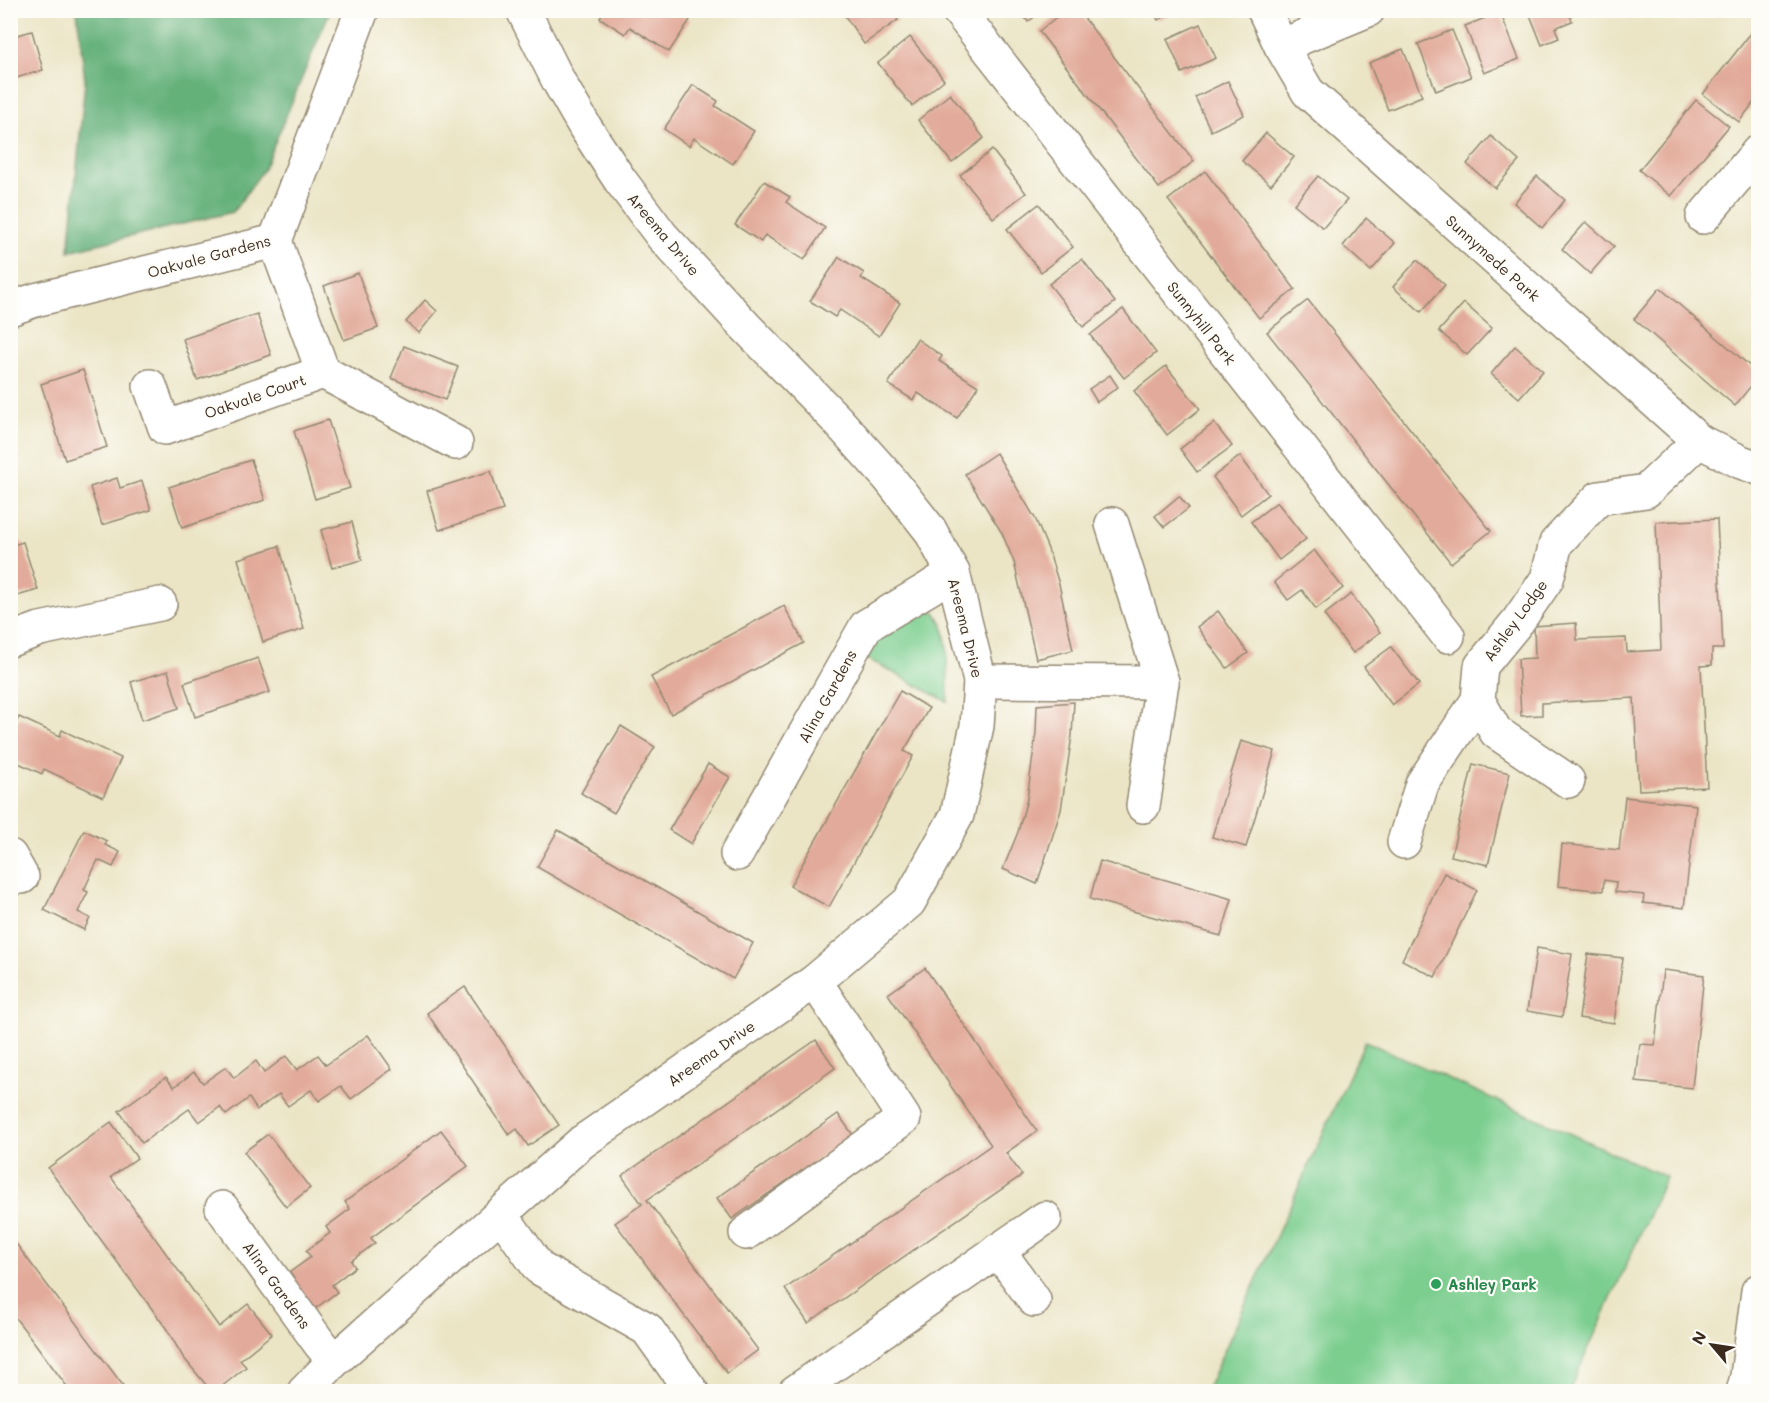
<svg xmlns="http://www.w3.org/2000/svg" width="1769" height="1402" font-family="Mali,sans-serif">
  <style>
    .green { fill: #7cce8f; stroke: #5c7c56; stroke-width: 1.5 }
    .forest { fill: #65b17a; stroke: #506e4c; stroke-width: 1.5 }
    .building { fill: #e2aa9a }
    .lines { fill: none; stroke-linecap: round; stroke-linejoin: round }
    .minor-casing { stroke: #938872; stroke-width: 36 }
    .minor { stroke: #fff; stroke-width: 33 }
    .leisure-dot { fill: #2e9e5b; stroke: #fdfcf7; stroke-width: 2 }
    .labels { text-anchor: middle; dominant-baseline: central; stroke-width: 4.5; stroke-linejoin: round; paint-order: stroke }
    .street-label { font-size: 15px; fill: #3b2a1e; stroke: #fdfcf7 }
    .leisure-label { font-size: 15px; font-weight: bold; fill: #27864d; stroke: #fdfcf7; text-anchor: start }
  </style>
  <rect width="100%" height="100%" fill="#fdfcf7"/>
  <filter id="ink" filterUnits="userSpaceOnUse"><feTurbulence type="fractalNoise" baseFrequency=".0167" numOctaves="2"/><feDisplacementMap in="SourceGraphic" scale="12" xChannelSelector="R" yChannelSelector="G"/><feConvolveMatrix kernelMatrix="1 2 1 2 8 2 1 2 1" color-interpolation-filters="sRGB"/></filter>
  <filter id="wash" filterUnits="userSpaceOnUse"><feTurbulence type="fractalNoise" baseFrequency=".008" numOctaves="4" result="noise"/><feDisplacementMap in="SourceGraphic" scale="24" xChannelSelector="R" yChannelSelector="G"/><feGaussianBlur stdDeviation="1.35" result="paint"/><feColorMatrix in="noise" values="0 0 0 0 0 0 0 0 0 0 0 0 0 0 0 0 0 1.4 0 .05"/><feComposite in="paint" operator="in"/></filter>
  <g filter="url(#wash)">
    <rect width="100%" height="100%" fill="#ebe5c6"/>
    <g class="green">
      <polygon points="924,609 935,612 943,625 947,648 948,702 866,658 876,639"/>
      <polygon points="1365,1041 1666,1177 1569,1391 1206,1391"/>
    </g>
    <polygon class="forest" points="77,11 330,11 264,169 233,212 69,251 85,81"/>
    <g id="blocks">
      <g class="building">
        <polygon points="604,10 675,10 690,20 669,52 630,27 625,34 600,18"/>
        <polygon points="841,10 891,10 898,20 864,44"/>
        <polygon points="1019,10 1043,10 1028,22"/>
        <polygon points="1065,10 1078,10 1194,161 1159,188 1039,31"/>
        <polygon points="1153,10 1179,10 1158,20"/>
        <polygon points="1528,10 1568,10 1572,21 1555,28 1559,38 1542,45"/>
        <polygon points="1500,12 1519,59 1484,73 1465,26"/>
        <polygon points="1200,24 1216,58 1182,73 1167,39"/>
        <polygon points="1758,24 1758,97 1739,122 1703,94"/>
        <polygon points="1452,30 1471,77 1436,91 1418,44"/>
        <polygon points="32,31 43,70 13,79 17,94 10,96 10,37"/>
        <polygon points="910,37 944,80 912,106 878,63"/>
        <polygon points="1403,49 1422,96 1388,110 1369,63"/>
        <polygon points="1228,81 1244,115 1211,131 1195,97"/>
        <polygon points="693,85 718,101 715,106 754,131 733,164 694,138 689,146 664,129"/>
        <polygon points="950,94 984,138 952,163 918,120"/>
        <polygon points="1696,100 1729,126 1671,196 1639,170"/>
        <polygon points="1266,133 1294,157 1271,185 1242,161"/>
        <polygon points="1491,136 1519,161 1495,188 1467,164"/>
        <polygon points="992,150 1026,193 993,218 960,175"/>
        <polygon points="1205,171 1295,289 1259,318 1168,200"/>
        <polygon points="1318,176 1347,200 1323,228 1294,204"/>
        <polygon points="1537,176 1565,200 1542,228 1514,203"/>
        <polygon points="764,181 790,197 786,202 825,228 804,260 765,235 761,242 735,225"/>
        <polygon points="1039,204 1073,247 1041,272 1007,229"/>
        <polygon points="1366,218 1395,243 1371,271 1343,246"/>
        <polygon points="1586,222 1614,246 1590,274 1562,249"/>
        <polygon points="839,257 864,273 861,278 900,303 879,336 840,310 835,317 810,301"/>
        <polygon points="10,258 18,261 10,276"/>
        <polygon points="1082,259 1115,302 1083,327 1049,284"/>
        <polygon points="1417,260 1445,285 1421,312 1393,287"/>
        <polygon points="358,273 378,328 344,340 324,286"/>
        <polygon points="1660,288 1758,373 1758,377 1735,406 1634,319"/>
        <polygon points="425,300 437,311 419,333 406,322"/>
        <polygon points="1308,300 1491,531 1451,563 1267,332"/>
        <polygon points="1464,303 1492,328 1467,355 1439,331"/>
        <polygon points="1123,309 1156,353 1124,378 1090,335"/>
        <polygon points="257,314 271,355 197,380 183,339"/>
        <polygon points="917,339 942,356 939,361 978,386 957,418 918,393 913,400 888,384"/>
        <polygon points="404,346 458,367 445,400 391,378"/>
        <polygon points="1515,346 1543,371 1519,398 1491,374"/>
        <polygon points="1166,366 1200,409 1167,435 1134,391"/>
        <polygon points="83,370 107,447 65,460 41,384"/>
        <polygon points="1110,375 1118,387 1097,402 1089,389"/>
        <polygon points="328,420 350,488 315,499 294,431"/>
        <polygon points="1214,423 1232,446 1197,472 1180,449"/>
        <polygon points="996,453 1035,518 1048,549 1059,584 1073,650 1036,659 1014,562 1002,533 965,474"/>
        <polygon points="1240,456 1268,494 1241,515 1213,477"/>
        <polygon points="251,460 265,500 182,528 169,487"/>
        <polygon points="491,471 503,510 439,530 427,491"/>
        <polygon points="117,478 120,488 142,481 151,510 102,525 90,487"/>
        <polygon points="1179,496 1189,508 1164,527 1155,516"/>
        <polygon points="1277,502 1306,539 1279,560 1251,522"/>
        <polygon points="1717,519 1723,649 1712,649 1712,665 1701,666 1707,787 1639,790 1634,698 1542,703 1542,715 1521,716 1518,659 1535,658 1534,626 1576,623 1577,640 1626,638 1627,652 1661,650 1656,522"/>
        <polygon points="352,522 362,560 332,568 321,530"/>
        <polygon points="23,542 38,590 10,598 10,546"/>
        <polygon points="279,546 304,629 263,642 238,559"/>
        <polygon points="1314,550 1343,588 1316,609 1302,590 1288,600 1274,582"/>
        <polygon points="1351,594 1380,632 1353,653 1324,615"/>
        <polygon points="784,606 804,643 671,714 651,677"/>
        <polygon points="1218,611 1248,653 1227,668 1197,627"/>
        <polygon points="1391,647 1419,684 1392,705 1364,667"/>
        <polygon points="258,658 270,692 195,717 184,683"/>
        <polygon points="168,671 179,708 142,720 131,682"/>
        <polygon points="900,691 929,708 904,751 913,756 829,907 790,886"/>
        <polygon points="1074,702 1072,735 1061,810 1037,884 1003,869 1018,832 1027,799 1036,733 1037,705"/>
        <polygon points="19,717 60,736 62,730 121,758 103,797 44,769 42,774 10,759 10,736"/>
        <polygon points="621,726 655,747 614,813 581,793"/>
        <polygon points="1241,741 1275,751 1246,847 1212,837"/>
        <polygon points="708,764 730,777 691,844 669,830"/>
        <polygon points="1473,764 1510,773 1488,865 1451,856"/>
        <polygon points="1625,797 1696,805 1684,908 1643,903 1644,895 1615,892 1616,882 1604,880 1603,891 1558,886 1562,844 1619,850"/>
        <polygon points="84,830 107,841 105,845 120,852 113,867 98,860 84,890 88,892 78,912 90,918 84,930 44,910"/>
        <polygon points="558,830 753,943 733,979 537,867"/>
        <polygon points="1100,861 1232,899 1221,936 1090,899"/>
        <polygon points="1444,873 1477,890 1435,977 1402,960"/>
        <polygon points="1537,948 1572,954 1562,1017 1527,1011"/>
        <polygon points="1588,954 1623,958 1614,1023 1579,1018"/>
        <polygon points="925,968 1037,1131 1006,1153 1022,1175 808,1323 785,1289 991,1145 888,994"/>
        <polygon points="1663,970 1704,975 1692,1088 1636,1082 1640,1044 1655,1045"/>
        <polygon points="465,987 559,1125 528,1146 517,1129 509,1135 427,1013"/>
        <polygon points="368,1035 392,1069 351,1099 341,1086 319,1101 311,1090 288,1106 279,1094 257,1110 249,1098 226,1115 220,1107 199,1122 189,1109 142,1143 119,1111 166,1077 174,1087 194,1072 203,1083 226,1067 234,1078 256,1061 264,1073 286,1056 297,1070 318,1055 326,1065"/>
        <polygon points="816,1040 835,1068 647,1200 758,1350 727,1373 615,1223 642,1204 622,1176"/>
        <polygon points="838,1114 853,1135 732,1219 717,1198"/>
        <polygon points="111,1122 137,1158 111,1177 219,1327 248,1304 272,1334 240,1360 246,1367 215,1392 212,1392 183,1357 166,1328 48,1168"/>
        <polygon points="441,1130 468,1166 371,1238 375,1243 351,1261 355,1267 332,1285 337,1292 312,1311 286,1275 311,1257 306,1251 330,1233 326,1227 350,1209 345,1202"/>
        <polygon points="268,1134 310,1188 286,1207 244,1152"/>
        <polygon points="10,1237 17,1245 128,1392 71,1392 34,1342 10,1311"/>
      </g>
    </g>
  </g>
  <g filter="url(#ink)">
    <use href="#blocks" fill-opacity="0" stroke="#938872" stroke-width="1.5"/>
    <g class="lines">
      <g class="minor-casing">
        <g id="minor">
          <polyline points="958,10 1448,636"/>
          <polyline points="1264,10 1281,46 1308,92 1699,441 1741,462 1758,468"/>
          <polyline points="1281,46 1368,10"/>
          <polyline points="1703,217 1758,152"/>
          <polyline points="10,309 35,300 275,241 362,10"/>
          <polyline points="323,372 456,443"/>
          <polyline points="150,386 165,428 323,372 275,241"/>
          <polyline points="1112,524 1162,682 1143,806"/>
          <polyline points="10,640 40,629 160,604"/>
          <polyline points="980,681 1162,682"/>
          <polyline points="1568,781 1496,732 1478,700 1481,666 1518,621 1547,579 1556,543 1599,498 1646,491 1699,441"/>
          <polyline points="1404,842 1422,784 1478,700"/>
          <polyline points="737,854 866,626 928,589 953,573"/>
          <polyline points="10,856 22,877"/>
          <polyline points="222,1208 320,1344 334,1361"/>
          <polyline points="501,1214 539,1268 647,1329 692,1392"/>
          <polyline points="746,1233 904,1118 815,981"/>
          <polyline points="998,1250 1034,1300"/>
          <polyline points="304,1392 334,1361 582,1142 815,981 909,902 957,815 977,726 980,681 953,573 930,530 889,478 837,420 745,326 662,236 620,180 585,127 559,82 523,10"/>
          <polyline points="795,1392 1045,1218"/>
          <polyline points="1743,1392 1747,1376 1758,1291"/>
        </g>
      </g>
      <use href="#minor" class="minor"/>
    </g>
  </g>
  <circle class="leisure-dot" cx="1436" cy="1284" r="6"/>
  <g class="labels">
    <g class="street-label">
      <text transform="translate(664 234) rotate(50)">Areema Drive</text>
      <text transform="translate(209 256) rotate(-15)">Oakvale Gardens</text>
      <text transform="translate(1493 258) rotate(42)">Sunnymede Park</text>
      <text transform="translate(1202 323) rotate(52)">Sunnyhill Park</text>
      <text transform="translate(255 396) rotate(-19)">Oakvale Court</text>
      <text transform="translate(1515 620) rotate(-54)">Ashley Lodge</text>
      <text transform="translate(966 628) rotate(76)">Areema Drive</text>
      <text transform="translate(827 696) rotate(-61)">Alina Gardens</text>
      <text transform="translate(711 1053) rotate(-35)">Areema Drive</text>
      <text transform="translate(277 1285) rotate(54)">Alina Gardens</text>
    </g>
    <g class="leisure-label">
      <text x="1448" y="1284">Ashley Park</text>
    </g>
  </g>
  <rect width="1769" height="1402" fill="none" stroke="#fdfcf7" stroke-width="36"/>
  <g transform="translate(1712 1345) rotate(299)" stroke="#fdfcf7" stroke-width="4.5" paint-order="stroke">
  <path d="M0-4.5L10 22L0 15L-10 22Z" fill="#3b2a1e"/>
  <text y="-9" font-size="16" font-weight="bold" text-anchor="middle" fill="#3b2a1e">N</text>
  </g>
</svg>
